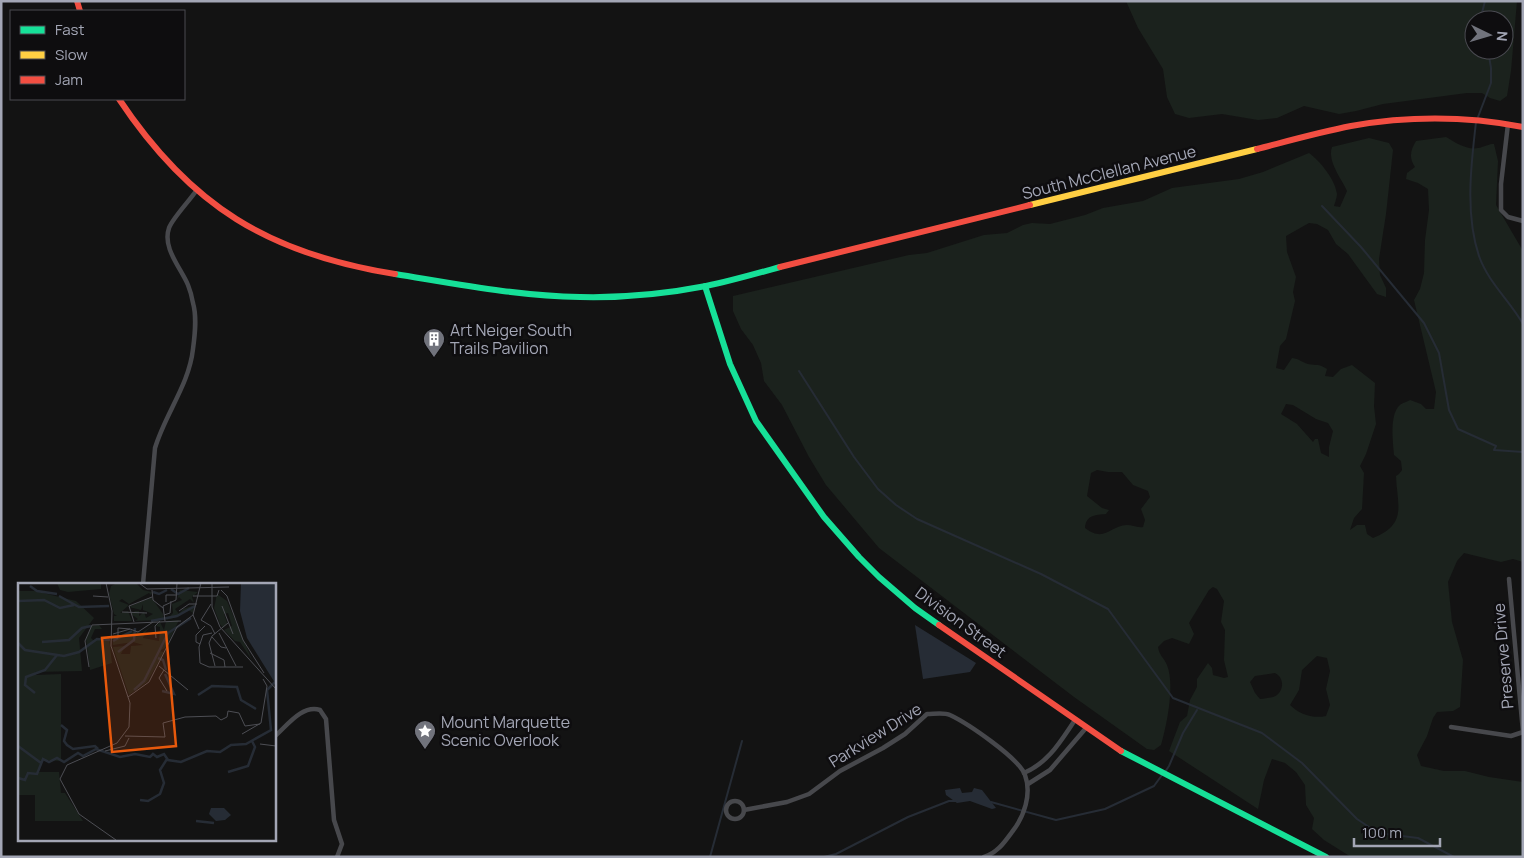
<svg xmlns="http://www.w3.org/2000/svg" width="1524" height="858" font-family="Manrope,sans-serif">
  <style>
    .green { fill: #1b221d; fill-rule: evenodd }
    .water { fill: #262c35 }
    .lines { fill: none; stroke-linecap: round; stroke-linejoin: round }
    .stream { stroke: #262c35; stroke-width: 2 }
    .street { stroke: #47484c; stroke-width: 4.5 }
    .fast { stroke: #16e098; stroke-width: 6 }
    .slow { stroke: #ffcf43; stroke-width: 6 }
    .jam { stroke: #f24e42; stroke-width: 6 }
    .labels { text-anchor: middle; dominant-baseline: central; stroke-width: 5; stroke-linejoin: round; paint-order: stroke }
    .street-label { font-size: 16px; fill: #a3a6b5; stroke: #0e0d0f }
    .poi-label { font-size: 16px; fill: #a3a6b5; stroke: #0e0d0f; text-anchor: start }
    .inset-river { fill: none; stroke: #262c35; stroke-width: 2.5 }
    .inset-road { fill: none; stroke: #4d4e54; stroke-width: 1 }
    .view { fill: #e8590c; fill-opacity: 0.15; stroke: #e8590c; stroke-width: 2.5 }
    .inset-edge { fill: none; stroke: #a3a6b5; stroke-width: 2.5 }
  </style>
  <rect width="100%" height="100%" fill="#131313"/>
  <g class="green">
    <path d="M1126 1H1517L1511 71 1507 96 1500 101 1490 98 1482 93H1467L1383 104 1356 111 1339 114 1304 106 1277 118 1258 120 1222 114 1189 118 1175 114 1167 97 1163 69 1138 28ZM1474 20H1504V50H1474Z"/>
    <path d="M1446 137C1456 143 1469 152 1482 147 1487 146 1488 144 1494 144L1498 161 1496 205 1523 251V562L1513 559 1501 562 1464 553 1457 561 1448 582 1452 622 1463 660 1460 707 1453 711 1437 712 1433 718 1427 736 1417 755 1421 766 1444 771H1465L1489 777 1523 782V857H1351L1324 840 1312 829 1314 818 1306 805 1305 785 1296 772 1285 763 1272 759 1264 780 1258 809 1169 751 1180 722 1187 716 1190 700 1197 687V679L1208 663 1212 668 1213 675 1224 678 1228 677 1224 660 1225 630 1221 622 1224 601 1217 589 1213 587 1209 590 1189 623 1194 634 1189 644 1172 638 1164 641 1158 647C1159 655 1164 658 1167 665 1175 685 1167 724 1161 745L1154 750 1147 749 1074 697 879 548 826 485 809 457 782 405 764 381 761 363 753 345 741 329 733 311V296L909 255 927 253 984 235 1007 233 1023 225 1032 223 1050 224 1085 215 1103 208 1143 201 1172 188 1239 179 1263 172 1309 153C1320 161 1335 179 1337 194 1337 197 1335 203 1334 206L1340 207 1347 191C1341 178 1327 161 1332 147L1369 138 1389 143 1393 150 1386 214 1379 259 1380 275 1386 288V297L1377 294 1348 254 1336 244 1328 230 1317 224 1309 223 1286 236 1287 252 1296 277 1293 292 1295 301 1286 339 1280 346 1276 368 1284 370 1292 358C1300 359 1301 362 1308 364 1317 366 1318 363 1327 369L1325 376 1333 377 1341 369 1352 365 1375 383 1374 406 1376 424 1366 454 1360 466 1364 473 1362 509 1354 518 1350 530 1357 525H1365L1367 534 1373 538C1408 524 1397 505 1396 476L1399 474 1402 470 1401 461 1394 455C1393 443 1389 414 1400 405 1402 403 1407 402 1410 400L1421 404 1426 409H1434L1436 392 1414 300 1420 289 1424 273 1425 240 1429 210 1428 189 1418 183 1406 179 1407 173 1415 167C1409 158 1410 151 1416 141ZM1286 404 1293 405 1316 419 1328 423 1333 431 1329 447V457L1321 453 1318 439H1315L1313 442 1297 424 1281 414ZM1097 470 1108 472H1122L1133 485 1148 491 1150 497 1141 509 1145 520 1143 527C1137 528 1132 525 1127 525 1109 526 1105 543 1085 528 1086 515 1095 515 1106 514L1109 510 1102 508 1087 496 1091 473ZM1317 656 1327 658 1330 671 1326 689 1330 705 1326 716C1313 719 1299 714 1290 705L1299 690 1302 670ZM1275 673C1283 677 1285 688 1277 695 1273 698 1266 698 1260 699L1255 693 1250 682 1255 676Z"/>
  </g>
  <g class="water">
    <polygon points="915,625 976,663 970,672 923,679"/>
    <polygon points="960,788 962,793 972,792 974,788 982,790 996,808 992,809 970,801 957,803 946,795 945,790"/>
  </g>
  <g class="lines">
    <g class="stream">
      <polyline points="1483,20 1482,13 1485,1"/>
      <polyline points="1478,117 1491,83 1491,68 1488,50"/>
      <path d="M1476 122C1471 165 1465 214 1479 256 1488 282 1510 301 1523 324"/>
      <polyline points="1322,206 1361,247 1424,323 1439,353 1449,410 1458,429 1496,446 1494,450 1523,452"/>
      <polyline points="799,371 854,457 878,489 896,505 917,519 1041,574 1108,609 1173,698 1262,733 1302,763 1357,819 1378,833 1418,838 1454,857"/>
      <polyline points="1165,772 1169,766 1183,733 1197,710"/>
      <polyline points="991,802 1056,820 1105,809 1154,786 1162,775"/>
      <polyline points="710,857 742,741"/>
      <polyline points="824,857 836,854 908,817 949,801 957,801"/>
    </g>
    <g class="street">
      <polyline points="1508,124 1501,184 1501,210 1508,217 1523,221"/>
      <polyline points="1509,579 1523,732"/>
      <path d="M143 584 155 448C165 414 189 385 193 349 195 334 197 317 193 303 192 297 190 290 188 285 181 268 162 248 169 228 172 219 190 200 196 191"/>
      <polyline points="1451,727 1511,736 1523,732"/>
      <path d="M274 737C286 727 302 704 320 710L326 719 334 820 342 844 337 857"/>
      <path d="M1024 773C1049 762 1060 742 1075 720"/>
      <polyline points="1028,784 1050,770 1086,728"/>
      <circle cx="735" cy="810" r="9"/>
      <path d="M744 810 787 802 809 794 840 771 883 748 905 734 927 714C934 714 944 712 950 715 967 723 1019 758 1025 775 1032 794 1024 817 1012 832 1004 843 997 853 984 857"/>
    </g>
    <g class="fast">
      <path d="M395 274C457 284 518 296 580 297 622 298 665 294 706 286 731 281 755 274 780 267"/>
      <polyline points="705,286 730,364 756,421 824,517 859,557 879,577 915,608 939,625"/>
      <polyline points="1121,751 1326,857"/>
    </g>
    <polyline class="slow" points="1030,205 1257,149"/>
    <g class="jam">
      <polyline points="77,1 80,11"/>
      <path d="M119 99C190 206 269 254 395 274"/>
      <path d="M1257 149C1288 141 1320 132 1351 126 1408 116 1466 116 1523 127"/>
      <polyline points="780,267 1030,205"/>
      <polyline points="939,625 1121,751"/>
    </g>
  </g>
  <defs>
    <g id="building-pin" transform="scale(1.125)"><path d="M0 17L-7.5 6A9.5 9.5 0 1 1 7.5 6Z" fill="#71737c" stroke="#0e0d0f"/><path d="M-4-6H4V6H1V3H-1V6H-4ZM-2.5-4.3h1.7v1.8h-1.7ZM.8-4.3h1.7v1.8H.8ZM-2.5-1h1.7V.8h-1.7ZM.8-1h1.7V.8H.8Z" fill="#fff"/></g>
    <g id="sight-pin" transform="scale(1.125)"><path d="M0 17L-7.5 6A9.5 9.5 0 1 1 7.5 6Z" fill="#71737c" stroke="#0e0d0f"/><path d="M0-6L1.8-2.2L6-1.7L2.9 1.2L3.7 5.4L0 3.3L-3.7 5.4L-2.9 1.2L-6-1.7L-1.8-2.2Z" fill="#fff"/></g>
  </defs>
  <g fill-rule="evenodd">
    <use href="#building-pin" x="434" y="339"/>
    <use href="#sight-pin" x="425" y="731"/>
  </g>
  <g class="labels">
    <g class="street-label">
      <text transform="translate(1109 172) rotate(-14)">South McClellan Avenue</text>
      <text transform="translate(961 622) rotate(36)">Division Street</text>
      <text transform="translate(1503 656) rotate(-95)">Preserve Drive</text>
      <text transform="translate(875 735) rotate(-32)">Parkview Drive</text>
    </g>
    <g class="poi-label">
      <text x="450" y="330">Art Neiger South<tspan x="450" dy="18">Trails Pavilion</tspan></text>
      <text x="441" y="722">Mount Marquette<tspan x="441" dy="18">Scenic Overlook</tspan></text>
    </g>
  </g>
  <g transform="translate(18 583)">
    <rect width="258" height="258" fill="#131313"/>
    <path d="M39 0H83V6L50 9 42 7ZM99 0H118L125 7 134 9 133 12 131 10 111 21 104 16 101 18 111 22 102 30 110 28 114 38H96V33H99L96 31 91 11 93 3ZM162 7 180 9 174 14 176 20 172 16 157 26 161 31 165 26 177 22 175 30 169 26 159 34 148 37 155 30 154 21 164 17 161 14 159 17ZM0 8H17L58 18 76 35 61 55 64 88 17 89 18 92 43 91V178L24 177 21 189H41L43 210H47L65 238H17V212H0ZM199 11 209 18 234 77 222 59 217 58 206 47 214 43 210 30 206 31 209 40 205 45 202 41 196 25ZM133 14 145 31 146 37 117 38 120 36 113 31 117 28H121V33L126 29 128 35 135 31 125 27V21L123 27 111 24ZM161 37 148 64 142 68 146 69 129 99 111 112 95 64 107 63 103 71H112L113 63 125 62 115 59 95 62V56L112 48 124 50 138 40 128 48 125 55 141 58 142 44 138 43 142 39 146 47 148 38ZM81 42 84 46H77L73 55 75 57 91 55 94 80 72 87 68 56 73 43Z" fill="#1b221d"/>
    <path d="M223 0H257V100L229 55 222 28ZM193 225H206L213 232 207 237 198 238 191 231Z" fill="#262c35"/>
    <path class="inset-river" d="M12 3 19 8 39 11M153 6 160 11 171 5M135 9 141 11 149 7M41 13 61 24 91 23M0 18 26 17 42 25 56 22M133 38 159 33 177 23M95 58 114 48M24 59 51 57 64 45 73 43M0 60 7 67 46 73 61 69 79 56 92 57M100 69 116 57 117 45M140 75 145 77 148 87M116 107 126 98 150 50 173 35M144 108 156 111 147 91M17 110 7 102 8 94 27 87 39 72M180 112 194 103 219 104 223 117 238 126M43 142 49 147 46 158 49 162 55 166 77 163 80 166M0 163 23 180M210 189 230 183 237 164 234 158M0 195 7 197 10 190 19 191 25 176 31 179 39 175 46 179 60 170 65 173 78 166 102 174 117 171 132 174 135 171 139 174 146 171 150 177 163 179 189 168 202 169 213 162 228 161 253 147 249 107 257 99M122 217 130 218 142 211 146 200 142 187 149 176M178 238 196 240"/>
    <path class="inset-road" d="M88 0 94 28 93 63 112 120 111 144 99 160 49 182 42 196 61 231 98 257M121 0 129 6 211 4M123 0 183 1M194 0V24L202 44 258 106M134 7 135 17 145 25M203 7 209 13 225 57 246 90M75 13 90 14M175 13H199L201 7M148 19V12H159M193 21 183 37 193 43 197 51M204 23 215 51M161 28 171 21H179M104 29 129 30M146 32 152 30 153 18M175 32 181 46M147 38 145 23 158 17 159 0M116 39 111 23 134 14M194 50 185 52 181 64 182 80 191 84H225M201 50 218 83M95 51 112 46 120 49 135 39M194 54 203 64 208 65M93 55H100V45L112 46M138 55 137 43 142 38M182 61 178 59V52L187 43M192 70 206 77 207 84M141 83 170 107M197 83 191 60 194 53 210 40M71 84 67 58 74 42 163 38M146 87 141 95 149 108M110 114 131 99 159 44 175 32 183 0M224 151 243 140 249 103 245 96M107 153 147 154 145 140 167 134 198 133 203 137 209 134 210 128 221 130 227 143 242 141M242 161 258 163M87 168 107 163 111 155"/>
    <path class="view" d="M148 49 158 163 94 169 84 55Z"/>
    <rect width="258" height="258" class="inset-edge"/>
  </g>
  <rect width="1524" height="858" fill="none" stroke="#a3a6b5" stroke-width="5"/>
  <rect x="10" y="10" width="175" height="90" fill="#0e0d0f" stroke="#4a4a51"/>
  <rect x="20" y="26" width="25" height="8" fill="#16e098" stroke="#4a4a51"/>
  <text x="55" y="35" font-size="15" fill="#a3a6b5">Fast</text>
  <rect x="20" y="51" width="25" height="8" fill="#ffcf43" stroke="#4a4a51"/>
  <text x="55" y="60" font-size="15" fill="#a3a6b5">Slow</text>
  <rect x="20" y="76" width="25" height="8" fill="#f24e42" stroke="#4a4a51"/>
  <text x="55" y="85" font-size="15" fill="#a3a6b5">Jam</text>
  <g transform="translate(1489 35) rotate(95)"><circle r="24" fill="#0e0d0f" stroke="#4a4a51"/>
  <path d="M0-4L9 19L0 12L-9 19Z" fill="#71737c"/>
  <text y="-8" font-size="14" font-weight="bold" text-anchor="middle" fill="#a3a6b5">N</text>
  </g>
  <path d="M1354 838v8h86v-8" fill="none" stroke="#a3a6b5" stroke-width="2.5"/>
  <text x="1362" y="838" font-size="15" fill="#a3a6b5" stroke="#0e0d0f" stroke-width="4" paint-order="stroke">100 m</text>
</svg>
